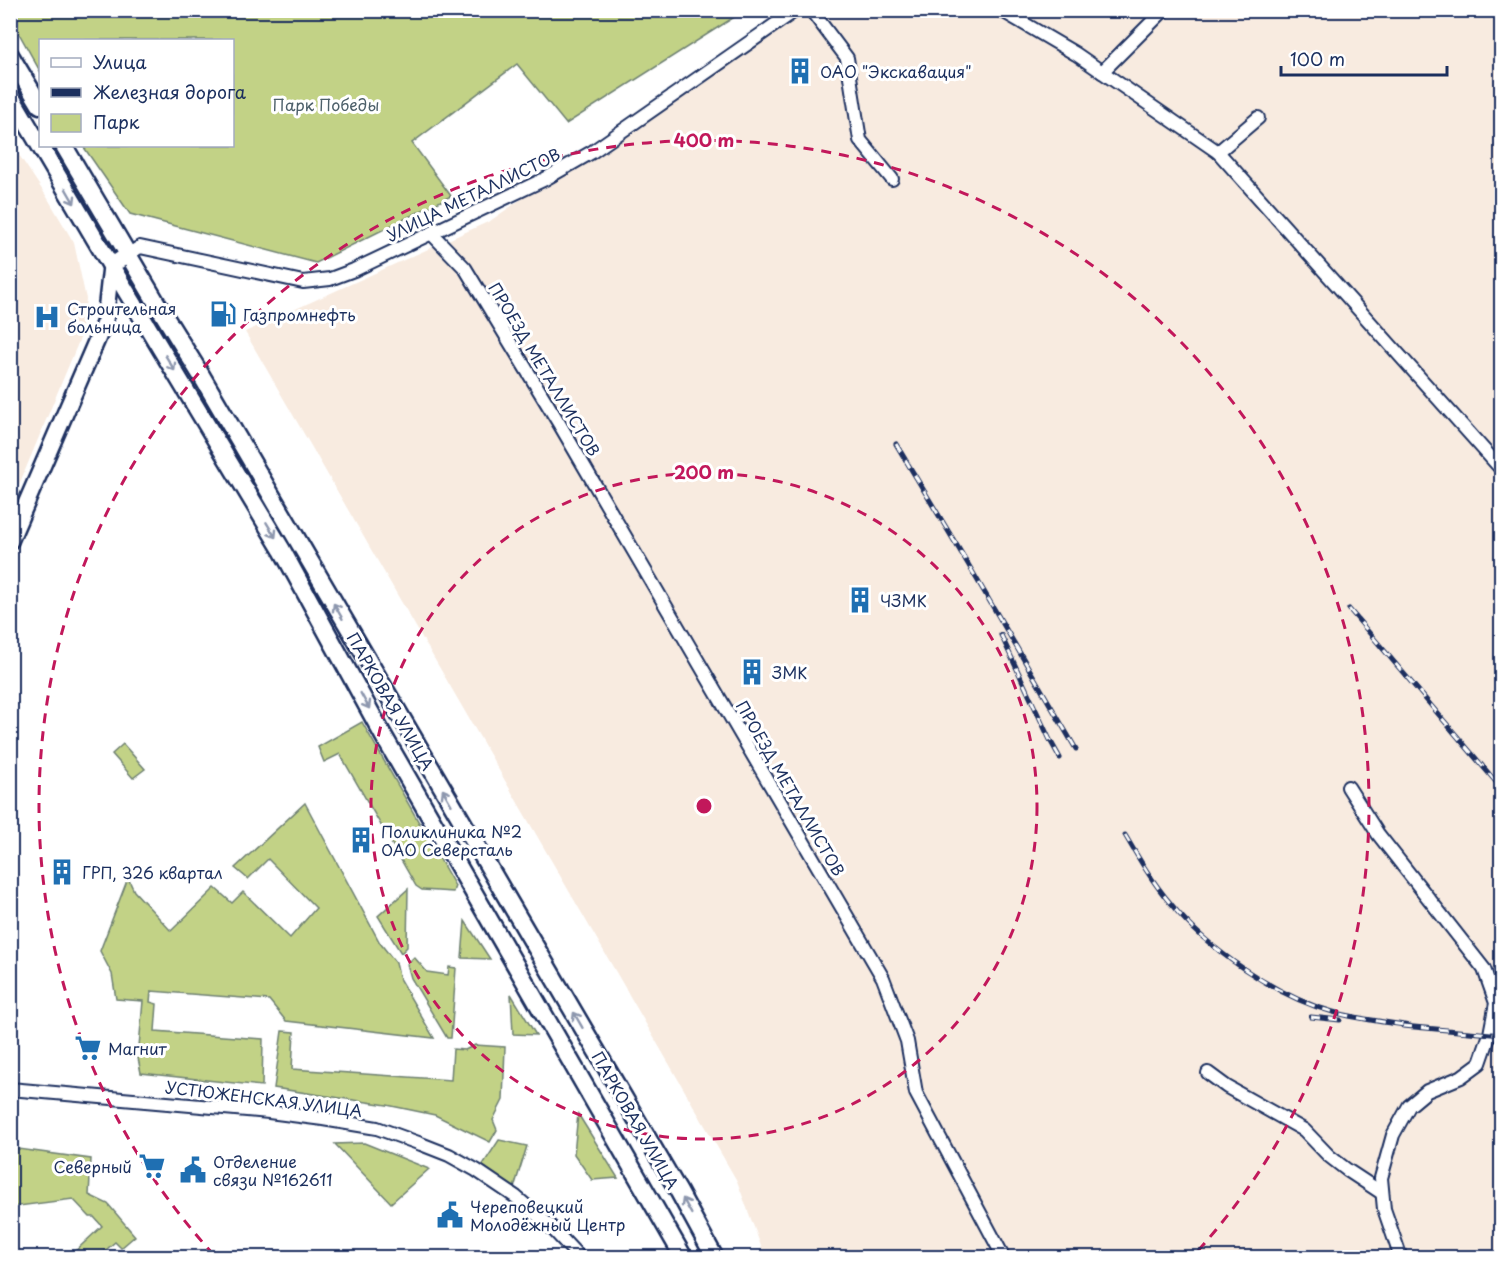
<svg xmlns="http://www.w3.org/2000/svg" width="1512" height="1268" font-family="'Playpen Sans',sans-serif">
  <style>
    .built { fill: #f8ebe0 }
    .green { fill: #c2d286; stroke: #6e8072; stroke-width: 1.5 }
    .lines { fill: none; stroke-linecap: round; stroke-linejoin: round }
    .minor-casing { stroke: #1b2f5e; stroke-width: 16 }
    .tertiary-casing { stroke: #1b2f5e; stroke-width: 20 }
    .secondary-casing { stroke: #1b2f5e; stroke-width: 21 }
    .minor { stroke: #fff; stroke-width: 12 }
    .tertiary { stroke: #fff; stroke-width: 15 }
    .secondary { stroke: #fff; stroke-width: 16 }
    .rail-casing { stroke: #1b2f5e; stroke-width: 5 }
    .rail { stroke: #fff; stroke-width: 3; stroke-dasharray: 9; stroke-linecap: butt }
    .oneway { stroke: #8d97ae }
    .ring { fill: none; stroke: #c2185b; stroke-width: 3; stroke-dasharray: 10 8 }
    .labels { text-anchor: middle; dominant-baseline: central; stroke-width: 6; stroke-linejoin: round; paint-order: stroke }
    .poi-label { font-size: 16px; fill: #1b2f5e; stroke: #fff; text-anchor: start }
    .park-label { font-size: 16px; fill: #4d606a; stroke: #fff }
    .street-label { font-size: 16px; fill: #1b2f5e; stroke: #fff }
    .centre { fill: #c2185b; stroke: #fff; stroke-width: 3 }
    .ring-label { font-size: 18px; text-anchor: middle; font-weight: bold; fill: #c2185b; stroke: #fff; stroke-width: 6; stroke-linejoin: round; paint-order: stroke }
  </style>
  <rect width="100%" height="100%" fill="#fff"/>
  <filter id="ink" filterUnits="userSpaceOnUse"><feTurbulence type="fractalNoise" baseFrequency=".0167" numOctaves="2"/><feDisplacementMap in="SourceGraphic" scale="12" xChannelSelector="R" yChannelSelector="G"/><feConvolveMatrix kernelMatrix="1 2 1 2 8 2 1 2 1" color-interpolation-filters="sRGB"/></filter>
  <g filter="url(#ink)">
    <g class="built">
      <polygon points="791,11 1501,11 1501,1257 765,1257 737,1181 245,332 490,221"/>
      <polygon points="11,143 47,197 74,243 86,299 81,336 11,504"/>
    </g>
    <g class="green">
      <polygon points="10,11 11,10 744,11 566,124 517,64 412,143 451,196 316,263 130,214 83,146 232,146 232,40 40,40 40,71 11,19"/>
      <polygon points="362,722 455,886 453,892 422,890 416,886 340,754 324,762 318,747"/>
      <polygon points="123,744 145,769 133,778 112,754"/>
      <polygon points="305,803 380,943 396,963 400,980 434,1038 286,1021 269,1000 151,991 150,1002 157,1004 155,1031 263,1039 262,1086 141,1073 138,1058 143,1001 116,999 112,974 100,951 128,878 134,891 171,931 215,888 232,903 243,892 290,938 316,908 268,859 248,879 235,868"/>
      <polygon points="408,889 407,947 401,953 378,916"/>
      <polygon points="465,921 490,959 462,958"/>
      <polygon points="414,957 427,972 448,975 449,967 456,968 451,1038 447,1038 411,978 407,964"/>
      <polygon points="511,994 536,1035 513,1034"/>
      <polygon points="282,1031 294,1032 292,1069 451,1080 453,1049 465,1050 475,1045 505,1047 503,1100 493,1120 497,1130 490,1142 435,1115 387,1105 274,1088"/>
      <polygon points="578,1114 618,1178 592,1180 574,1154"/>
      <polygon points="499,1140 527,1146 514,1188 482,1166"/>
      <polygon points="364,1143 429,1169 391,1203 335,1144"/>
      <polygon points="11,1148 91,1159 89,1195 108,1204 135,1236 121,1248 115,1242 98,1257 69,1257 102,1226 94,1217 90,1217 73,1199 11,1207"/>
    </g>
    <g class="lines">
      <g class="minor-casing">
        <g id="minor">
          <polyline points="811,10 847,58 860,140 892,179"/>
          <polyline points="1001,10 1076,54 1218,152 1502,470"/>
          <polyline points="1102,72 1164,10"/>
          <polyline points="1218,152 1258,118"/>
          <polyline points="432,234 465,268 560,425 883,978 907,1041 916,1093 1004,1258"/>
          <polyline points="129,254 140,247 303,282 330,279 354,270 545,179 592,152 796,10"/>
          <polyline points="1348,787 1378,834 1484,969 1496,1003 1490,1034 1480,1063 1461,1077 1427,1091 1409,1106 1393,1135 1381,1178 1384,1209 1401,1258"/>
          <polyline points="1208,1073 1227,1087 1304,1130 1329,1156 1347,1170 1382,1193"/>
          <polyline points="10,1089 269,1112 323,1119 377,1128 421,1144 449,1155 476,1170 516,1197 550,1226 580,1258"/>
        </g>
      </g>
      <g class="tertiary-casing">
        <polyline id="tertiary" points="10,541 105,321 111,266 129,254"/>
      </g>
      <g class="secondary-casing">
        <g id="secondary">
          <polyline points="10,55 40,105"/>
          <polyline points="10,95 111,266 282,550 383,735 684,1258"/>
          <polyline points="64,146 162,312 201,375 679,1192 715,1258"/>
        </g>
      </g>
      <use href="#minor" class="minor"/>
      <use href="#tertiary" class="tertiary"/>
      <use href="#secondary" class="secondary"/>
      <g class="rail-casing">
        <g id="rail">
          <polyline points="896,444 968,564 1076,749"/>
          <polyline points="1349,609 1502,789"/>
          <polyline points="1001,635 1050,740 1060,758"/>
          <path d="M1125 835C1139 859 1153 883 1171 904 1207 949 1277 997 1333 1012 1358 1019 1385 1022 1410 1026"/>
          <polyline points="1311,1017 1340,1020"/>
          <polyline points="1403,1026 1502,1035"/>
        </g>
      </g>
      <use href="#rail" class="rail"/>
    </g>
    <defs><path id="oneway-shaft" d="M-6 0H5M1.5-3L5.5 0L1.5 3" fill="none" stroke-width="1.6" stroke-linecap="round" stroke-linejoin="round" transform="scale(1.5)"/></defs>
    <g class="oneway">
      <use href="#oneway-shaft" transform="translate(70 196) rotate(60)"/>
      <use href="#oneway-shaft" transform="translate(170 363) rotate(59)"/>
      <use href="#oneway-shaft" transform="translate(271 530) rotate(59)"/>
      <use href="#oneway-shaft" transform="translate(338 611) rotate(-120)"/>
      <use href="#oneway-shaft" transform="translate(365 701) rotate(61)"/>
      <use href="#oneway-shaft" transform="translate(447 797) rotate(-120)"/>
      <use href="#oneway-shaft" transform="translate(578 1020) rotate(-120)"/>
      <use href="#oneway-shaft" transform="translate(687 1206) rotate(-119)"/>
    </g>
  </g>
  <g class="ring">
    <circle cx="704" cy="806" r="333"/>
    <path d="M214 1255A665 665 0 1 1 1194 1255"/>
  </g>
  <defs>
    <g id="building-bare" transform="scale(2.07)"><path d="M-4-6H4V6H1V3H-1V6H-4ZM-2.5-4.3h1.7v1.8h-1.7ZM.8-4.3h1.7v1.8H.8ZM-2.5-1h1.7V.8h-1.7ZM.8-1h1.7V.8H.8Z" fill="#1f6fb2" stroke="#fff" stroke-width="2.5" paint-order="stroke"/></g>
    <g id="fuel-bare" transform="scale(2.07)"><path d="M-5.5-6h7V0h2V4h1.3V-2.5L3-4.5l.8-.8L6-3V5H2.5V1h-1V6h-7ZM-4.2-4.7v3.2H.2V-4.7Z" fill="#1f6fb2" stroke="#fff" stroke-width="2.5" paint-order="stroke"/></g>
    <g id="hospital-bare" transform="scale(2.07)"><path d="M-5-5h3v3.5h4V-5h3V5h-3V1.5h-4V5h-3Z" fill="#1f6fb2" stroke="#fff" stroke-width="2.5" paint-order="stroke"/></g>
    <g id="supermarket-bare" transform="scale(2.07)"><path d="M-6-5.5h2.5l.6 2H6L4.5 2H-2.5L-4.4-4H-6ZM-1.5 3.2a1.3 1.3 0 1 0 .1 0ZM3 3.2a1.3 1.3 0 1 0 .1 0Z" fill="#1f6fb2" stroke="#fff" stroke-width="2.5" paint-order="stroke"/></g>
    <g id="civic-bare" transform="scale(2.07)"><path d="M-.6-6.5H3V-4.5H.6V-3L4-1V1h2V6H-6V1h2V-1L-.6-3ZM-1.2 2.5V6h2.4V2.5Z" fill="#1f6fb2" stroke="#fff" stroke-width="2.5" paint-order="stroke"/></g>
  </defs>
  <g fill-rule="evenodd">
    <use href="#building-bare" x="800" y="71"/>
    <use href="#fuel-bare" x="223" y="314"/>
    <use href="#hospital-bare" x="47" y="317"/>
    <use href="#building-bare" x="860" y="600"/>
    <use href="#building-bare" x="752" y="672"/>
    <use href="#building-bare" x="361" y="840"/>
    <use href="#building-bare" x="62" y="872"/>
    <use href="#supermarket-bare" x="88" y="1048"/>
    <use href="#supermarket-bare" x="152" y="1166"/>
    <use href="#civic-bare" x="193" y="1170"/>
    <use href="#civic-bare" x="450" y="1215"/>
  </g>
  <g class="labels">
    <g class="poi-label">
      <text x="820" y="71">ОАО "Экскавация"</text>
      <text x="67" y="308">Строительная<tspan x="67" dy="18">больница</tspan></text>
      <text x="243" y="314">Газпромнефть</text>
      <text x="880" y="600">ЧЗМК</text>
      <text x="772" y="672">ЗМК</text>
      <text x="381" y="831">Поликлиника №2<tspan x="381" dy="18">ОАО Северсталь</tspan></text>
      <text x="82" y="872">ГРП, 326 квартал</text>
      <text x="108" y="1048">Магнит</text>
      <text x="213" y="1161">Отделение<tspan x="213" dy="18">связи №162611</tspan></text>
      <text x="132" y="1166" text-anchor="end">Северный</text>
      <text x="470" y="1206">Череповецкий<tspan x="470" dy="18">Молодёжный Центр</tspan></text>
    </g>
    <g class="park-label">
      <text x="326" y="104">Парк Победы</text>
    </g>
    <g class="street-label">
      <text transform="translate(473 194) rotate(-26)">УЛИЦА МЕТАЛЛИСТОВ</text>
      <text transform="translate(545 369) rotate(59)">ПРОЕЗД МЕТАЛЛИСТОВ</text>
      <text transform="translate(391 701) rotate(60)">ПАРКОВАЯ УЛИЦА</text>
      <text transform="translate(791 788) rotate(60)">ПРОЕЗД МЕТАЛЛИСТОВ</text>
      <text transform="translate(264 1098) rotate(7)">УСТЮЖЕНСКАЯ УЛИЦА</text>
      <text transform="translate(636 1120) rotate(60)">ПАРКОВАЯ УЛИЦА</text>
    </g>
  </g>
  <circle cx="704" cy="806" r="9" class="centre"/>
  <g class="ring-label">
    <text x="704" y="147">400 m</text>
    <text x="704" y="479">200 m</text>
  </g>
  <rect width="1512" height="1268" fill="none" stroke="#fff" stroke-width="36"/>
  <rect x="18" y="18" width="1476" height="1232" fill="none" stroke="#1b2f5e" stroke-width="2" filter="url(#ink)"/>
  <rect x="39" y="39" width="195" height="108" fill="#ffffff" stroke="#a4acbf" stroke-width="1.5"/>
  <rect x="51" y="58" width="30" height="9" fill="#ffffff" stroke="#a4acbf" stroke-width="1.5"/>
  <text x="93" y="69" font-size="18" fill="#1b2f5e">Улица</text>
  <rect x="51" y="88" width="30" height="9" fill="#1b2f5e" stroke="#a4acbf" stroke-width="1.5"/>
  <text x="93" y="99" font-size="18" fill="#1b2f5e">Железная дорога</text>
  <rect x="51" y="114" width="30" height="18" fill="#c2d286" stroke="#a4acbf" stroke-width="1.5"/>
  <text x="93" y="129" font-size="18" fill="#1b2f5e">Парк</text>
  <path d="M1281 66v9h166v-9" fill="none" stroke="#1b2f5e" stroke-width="3"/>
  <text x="1290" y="66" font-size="18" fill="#1b2f5e" stroke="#ffffff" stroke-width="4.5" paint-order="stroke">100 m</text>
</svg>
